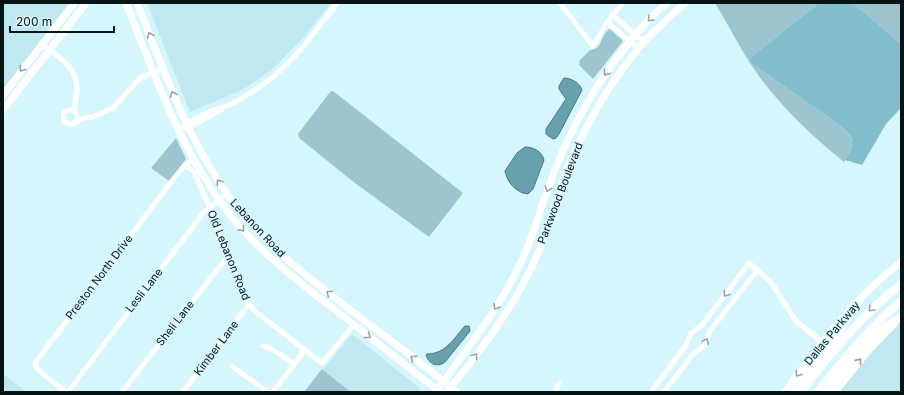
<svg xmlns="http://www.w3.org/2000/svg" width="904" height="395" font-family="Inter,sans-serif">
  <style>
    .built { fill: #c0e8f1 }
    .green { fill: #9cc5cf }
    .forest { fill: #82bdcb }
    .water { fill: #67a1ae; stroke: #4a7680 }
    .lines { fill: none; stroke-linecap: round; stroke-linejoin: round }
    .minor { stroke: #fff; stroke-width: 5 }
    .major { stroke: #fff; stroke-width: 7 }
    .highway { stroke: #fff; stroke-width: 8 }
    .oneway { stroke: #9ca1a1 }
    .labels { text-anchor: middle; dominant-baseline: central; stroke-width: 3; stroke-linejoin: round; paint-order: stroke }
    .street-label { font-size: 11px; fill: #081315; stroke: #d6f6fd }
  </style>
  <rect width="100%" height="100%" fill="#d6f6fd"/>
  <g class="built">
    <polygon points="3,3 72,3 3,90"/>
    <polygon points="147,3 331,3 303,38 272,70 242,90 190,112"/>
    <polygon points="901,320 901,392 838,392 867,354"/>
    <polygon points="352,334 413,383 420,389 420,392 351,392 323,370"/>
    <polygon points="3,374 27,392 3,392"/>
  </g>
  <g class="green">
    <path d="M715 3H819L751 57 750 62 838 124C857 141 857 141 844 162 812 136 780 106 756 72 741 50 729 26 715 3Z"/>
    <polygon points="853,3 901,3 901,44"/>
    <path d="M610 29 623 41 593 79 579 65 580 60 590 50C603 50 600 34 610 29Z"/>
    <polygon points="333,91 463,193 429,237 355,183 299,138 298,134 330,92"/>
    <polygon points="176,138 186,159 169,181 151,168"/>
    <polygon points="322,369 323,370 351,392 304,392"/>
  </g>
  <path class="forest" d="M819 3H853L901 44V108L886 124 862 165 845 160C858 140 855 139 838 124L750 62 751 57Z"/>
  <g class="water">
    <path d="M564 78C571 78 580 83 582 90L559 134 556 138 553 139 546 134V129L566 99 559 89V86Z"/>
    <path d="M525 147C534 147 542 152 544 160L533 189 528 194C516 193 507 182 505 171L517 153Z"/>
    <path d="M465 326H469L470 331 445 362C437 368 429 364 426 355L427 354C446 354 454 338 465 326Z"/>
  </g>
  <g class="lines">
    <g class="minor">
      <polyline points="560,3 593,46 608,21 623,3"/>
      <polyline points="612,15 644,42"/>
      <polyline points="607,22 639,49"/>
      <path d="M42 44C58 56 78 68 77 90 76 98 74 104 75 112"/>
      <circle cx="70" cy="117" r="7"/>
      <polyline points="75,123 85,118 93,117 113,108 140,78 163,68"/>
      <polyline points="186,129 221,110 223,107"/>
      <path d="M178 131C190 120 208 111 223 107 231 106 243 97 250 93 288 71 311 37 337 3"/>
      <polyline points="185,165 194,172 210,208 240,284 249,304 256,312 322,363 354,325"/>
      <polyline points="263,346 270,348 294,364"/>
      <polyline points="233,367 268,392"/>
      <polyline points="66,392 38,370 35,363 171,182 185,165 194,159"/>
      <polyline points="68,392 204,212 227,194"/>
      <polyline points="122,392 228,256"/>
      <polyline points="183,392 249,304"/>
      <polyline points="273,392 305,350"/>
      <polyline points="555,392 559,383"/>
      <polyline points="653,392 653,389 685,347 691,333 702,325 749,263 771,282 796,321 822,342"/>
      <polyline points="664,392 693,354 705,345 710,331 758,269"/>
    </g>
    <g class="major">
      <path d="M126 3C153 71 177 140 219 200 254 250 304 286 352 323 382 346 410 370 441 392"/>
      <path d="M137 3C163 68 186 135 227 194 253 232 289 262 326 291 369 325 414 357 457 392"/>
      <polyline points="3,95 74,3"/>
      <polyline points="3,110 86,3"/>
      <path d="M441 385C471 344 502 304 523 258 536 228 544 197 556 167 574 123 597 82 627 45 639 30 652 15 667 3"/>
      <path d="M447 392C479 353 510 312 532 267 543 243 551 217 559 193 562 184 564 175 568 167 587 122 611 80 643 43 656 29 671 16 685 3"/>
      <path d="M785 392C820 345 854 298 901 262"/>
      <polyline points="835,392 868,351 894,324"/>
    </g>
    <g class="highway">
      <polyline points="793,392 839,332 859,301"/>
      <path d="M801 392C831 353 862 315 901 284"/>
      <path d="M818 392C843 359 869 328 901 301"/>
      <path d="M826 392C846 366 869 333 899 319"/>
    </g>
  </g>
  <defs><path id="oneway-chevron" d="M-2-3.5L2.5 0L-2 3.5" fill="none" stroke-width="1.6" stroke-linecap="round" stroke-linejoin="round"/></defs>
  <g class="oneway">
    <use href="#oneway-chevron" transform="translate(650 19) rotate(135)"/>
    <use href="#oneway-chevron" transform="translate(150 35) rotate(-112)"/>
    <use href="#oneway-chevron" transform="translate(22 69) rotate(127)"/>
    <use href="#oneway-chevron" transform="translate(606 73) rotate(126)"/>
    <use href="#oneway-chevron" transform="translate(173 94) rotate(-112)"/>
    <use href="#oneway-chevron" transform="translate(219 182) rotate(-124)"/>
    <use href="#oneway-chevron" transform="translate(548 189) rotate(108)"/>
    <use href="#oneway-chevron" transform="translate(242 229) rotate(49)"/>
    <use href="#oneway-chevron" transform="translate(329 293) rotate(-141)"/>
    <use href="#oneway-chevron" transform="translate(726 294) rotate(127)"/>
    <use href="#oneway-chevron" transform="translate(496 307) rotate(122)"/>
    <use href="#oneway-chevron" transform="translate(871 309) rotate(135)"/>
    <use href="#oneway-chevron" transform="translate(368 336) rotate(38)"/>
    <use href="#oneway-chevron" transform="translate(706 341) rotate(-63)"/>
    <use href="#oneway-chevron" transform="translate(475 356) rotate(-53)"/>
    <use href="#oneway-chevron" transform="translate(413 358) rotate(-143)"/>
    <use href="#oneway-chevron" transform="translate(859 361) rotate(-51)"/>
    <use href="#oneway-chevron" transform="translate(798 374) rotate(127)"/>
  </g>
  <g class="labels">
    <g class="street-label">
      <text transform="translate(560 193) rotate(-69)">Parkwood Boulevard</text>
      <text transform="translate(258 228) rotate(47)">Lebanon Road</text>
      <text transform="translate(229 255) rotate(68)">Old Lebanon Road</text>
      <text transform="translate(99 277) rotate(-53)">Preston North Drive</text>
      <text transform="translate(144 290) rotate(-52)">Lesli Lane</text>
      <text transform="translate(175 323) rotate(-52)">Sheli Lane</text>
      <text transform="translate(832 333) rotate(-50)">Dallas Parkway</text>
      <text transform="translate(216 348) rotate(-53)">Kimber Lane</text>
    </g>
  </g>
  <rect width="904" height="395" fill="none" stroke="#081315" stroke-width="8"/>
  <path d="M10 26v6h104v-6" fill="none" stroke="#081315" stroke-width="2"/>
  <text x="16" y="26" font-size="12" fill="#081315" stroke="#d6f6fd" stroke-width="3" paint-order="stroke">200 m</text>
</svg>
